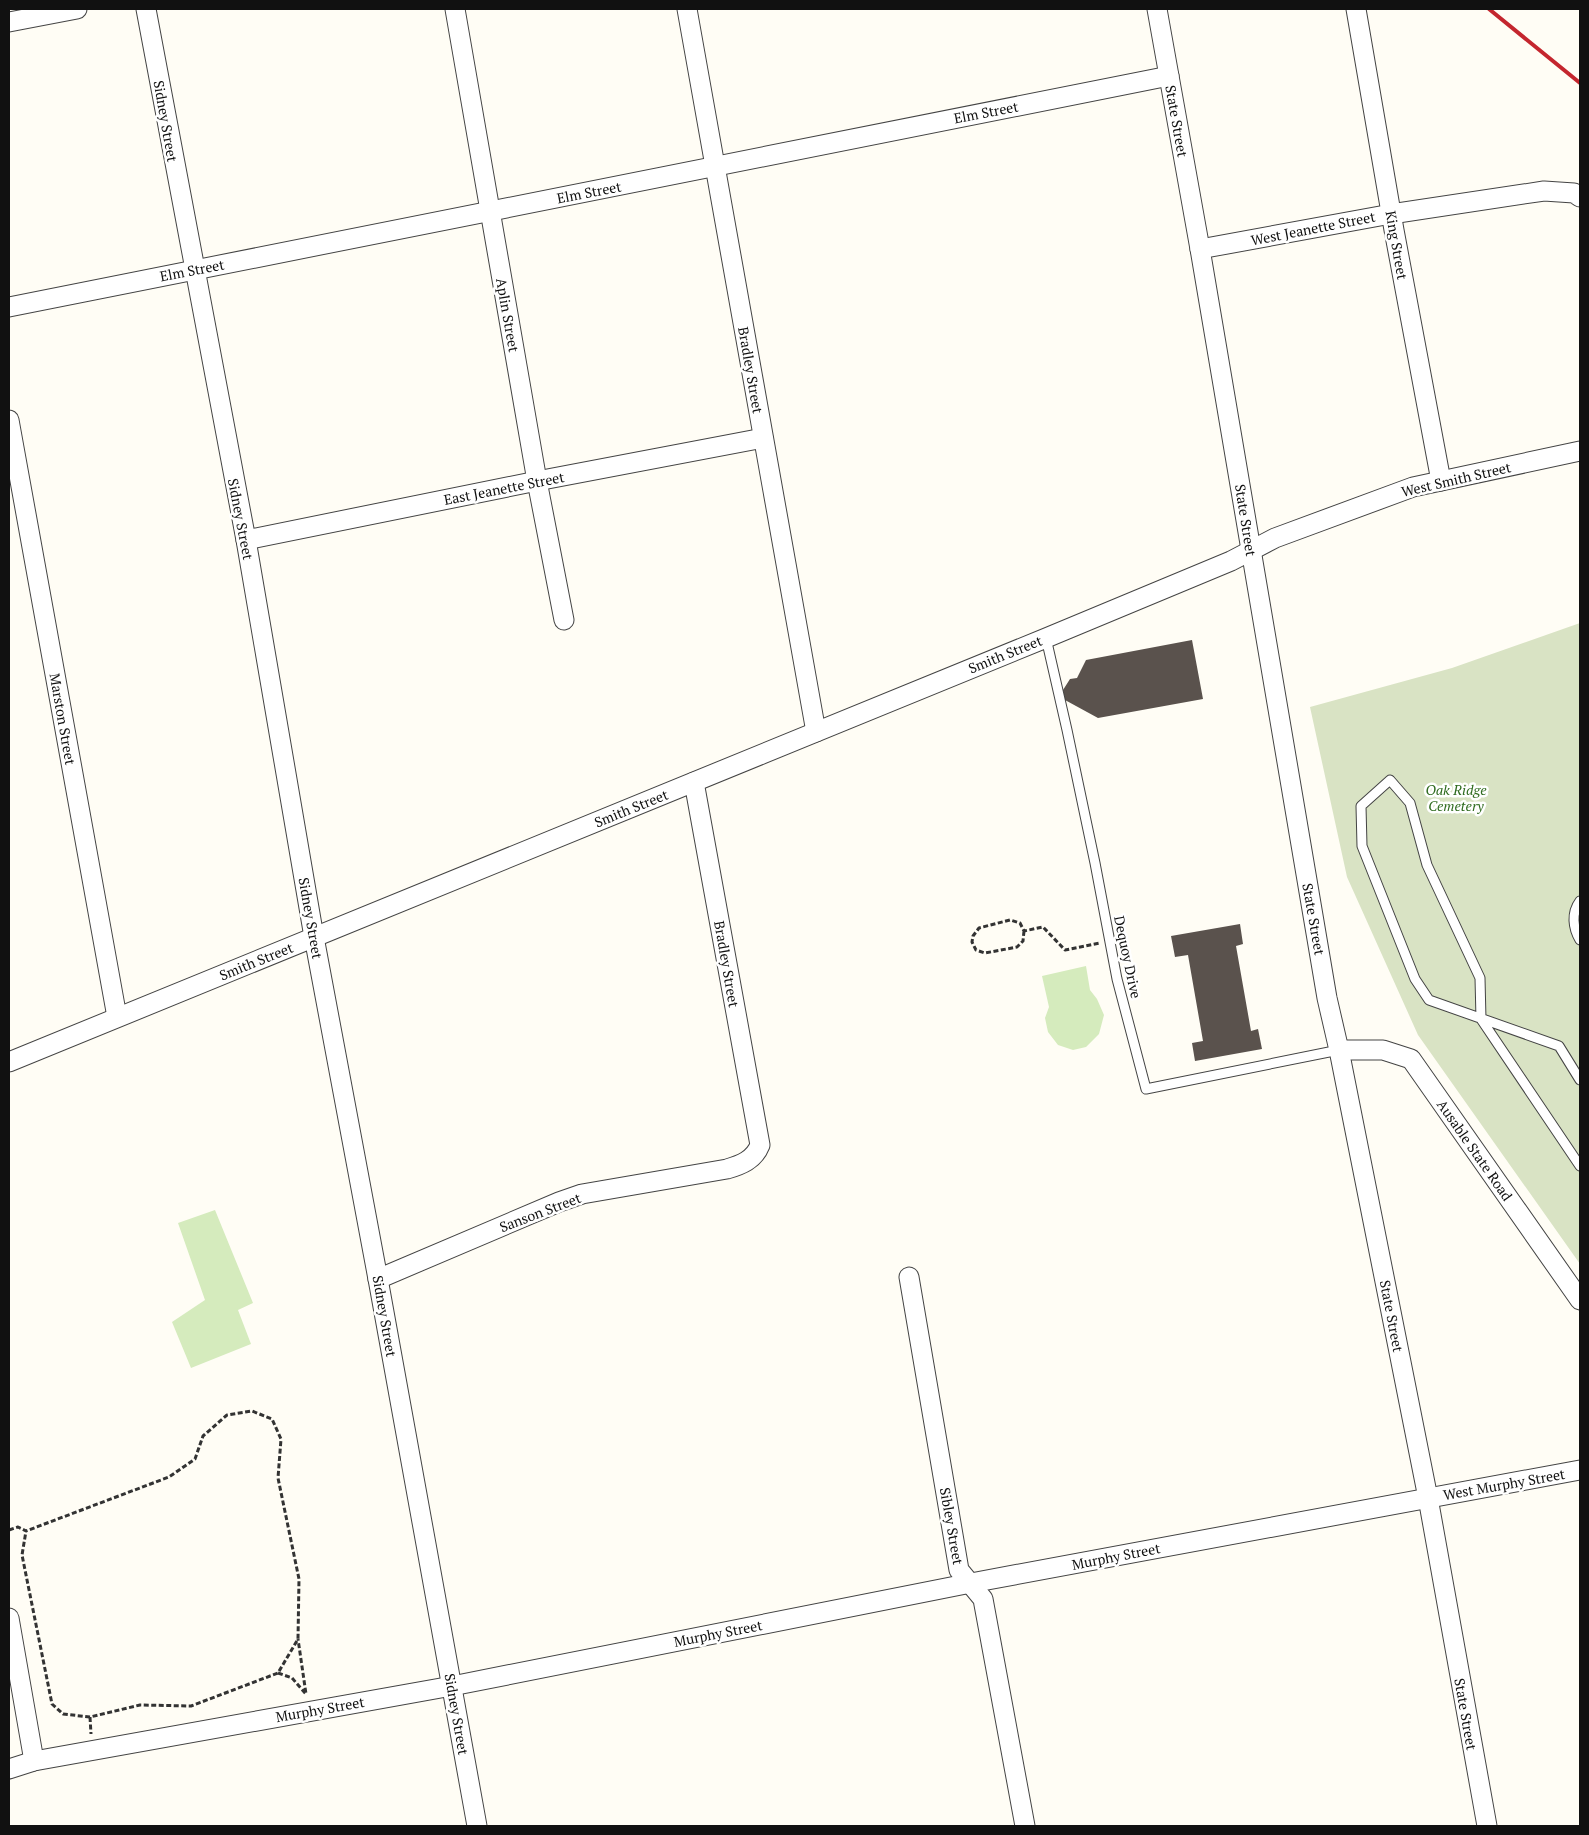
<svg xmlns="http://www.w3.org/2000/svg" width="1589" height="1835" font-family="'PT Serif',serif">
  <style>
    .green { fill: #d5ebbd }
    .cemetery { fill: #d9e3c4 }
    .building { fill: #5a524d }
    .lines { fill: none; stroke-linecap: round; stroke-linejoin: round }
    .service-casing { stroke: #444; stroke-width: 11 }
    .minor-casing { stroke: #444; stroke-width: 21 }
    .path { stroke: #333; stroke-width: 3; stroke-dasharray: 5 2.5; stroke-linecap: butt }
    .service { stroke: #fff; stroke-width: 9 }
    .minor { stroke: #fff; stroke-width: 19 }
    .rail { stroke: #c4262e; stroke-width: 4 }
    .labels { text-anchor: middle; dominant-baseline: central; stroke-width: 5; stroke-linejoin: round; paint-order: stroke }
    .street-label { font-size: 14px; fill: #111; stroke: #fff }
    .park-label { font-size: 14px; font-style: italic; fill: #2f6b1f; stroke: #fff }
  </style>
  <rect width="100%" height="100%" fill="#fffdf5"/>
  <g class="green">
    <polygon points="1086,966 1090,990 1097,999 1104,1015 1099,1034 1086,1047 1073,1050 1058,1045 1048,1032 1045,1018 1049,1007 1042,976"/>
    <polygon points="215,1210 253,1303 238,1310 251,1344 191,1368 172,1322 205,1300 178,1223"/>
  </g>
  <polygon class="cemetery" points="1580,623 1580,1264 1418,1035 1347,877 1310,707 1452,668"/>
  <g class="building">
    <polygon points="1192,640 1203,699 1098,718 1065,700 1063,690 1070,679 1077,678 1086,660"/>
    <polygon points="1240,924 1243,944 1236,946 1251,1031 1258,1029 1262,1049 1195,1061 1192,1043 1203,1041 1188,955 1175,957 1171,936"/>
  </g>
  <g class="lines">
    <g class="service-casing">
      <g id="service">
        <polyline points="1046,638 1067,730 1095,863 1117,979 1146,1089 1339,1050"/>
        <path d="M1580 901C1571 913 1573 928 1580 940"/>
        <polyline points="1580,1080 1559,1046 1429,1000 1415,979 1362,846 1361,806 1390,780 1410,803 1427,865 1480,978 1481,1019 1580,1166"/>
      </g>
    </g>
    <g class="minor-casing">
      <g id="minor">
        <polyline points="146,9 246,540 314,937 378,1279 477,1826"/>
        <polyline points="455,9 537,481 564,620"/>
        <polyline points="687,9 816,732"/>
        <polyline points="1157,9 1200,249 1327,998 1339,1050 1428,1498 1487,1826"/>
        <polyline points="1356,9 1394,230 1441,481"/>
        <polyline points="9,22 77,9"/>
        <polyline points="1200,249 1391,214 1544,191 1574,193 1580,197"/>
        <polyline points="9,307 1169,76"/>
        <polyline points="9,420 117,1017"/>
        <polyline points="246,540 537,481 763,438"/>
        <polyline points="1339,1050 1383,1050 1411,1059 1580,1300"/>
        <polyline points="9,1062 1046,638 1231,561 1275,538 1413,487 1580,451"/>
        <polyline points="909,1277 959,1570 983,1599 1025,1826"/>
        <path d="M378 1279 559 1202 582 1194 727 1169C741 1165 754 1160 760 1145L694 782"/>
        <polyline points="9,1618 34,1761"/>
        <polyline points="9,1769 34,1761 452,1686 971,1583 1580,1470"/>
      </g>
    </g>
    <g class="path">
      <polyline points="1024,931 1023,941 1017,947 985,953 976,950 972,942 973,936 979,928 1010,920 1020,923 1024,931 1043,927 1065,950 1100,943"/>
      <polyline points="9,1530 18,1527 26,1531 169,1477 195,1459 203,1436 227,1415 252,1411 272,1419 281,1439 278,1478 299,1579 298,1639 278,1673 191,1706 140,1705 90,1717 63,1714 52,1704 22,1555 26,1531"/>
      <polyline points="278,1673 292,1678 306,1694 298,1639"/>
      <polyline points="90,1717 91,1734"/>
    </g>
    <use href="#service" class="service"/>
    <use href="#minor" class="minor"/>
    <polyline class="rail" points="1489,9 1580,83"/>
  </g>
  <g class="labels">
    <g class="street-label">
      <text transform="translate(986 112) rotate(-11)">Elm Street</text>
      <text transform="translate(166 121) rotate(80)">Sidney Street</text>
      <text transform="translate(1177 121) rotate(80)">State Street</text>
      <text transform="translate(589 192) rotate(-11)">Elm Street</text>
      <text transform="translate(1313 228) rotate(-11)">West Jeanette Street</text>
      <text transform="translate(1397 245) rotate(80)">King Street</text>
      <text transform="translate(192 270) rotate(-11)">Elm Street</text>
      <text transform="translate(508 315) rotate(80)">Aplin Street</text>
      <text transform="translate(751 370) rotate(80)">Bradley Street</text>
      <text transform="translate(1456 479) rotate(-13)">West Smith Street</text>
      <text transform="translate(504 488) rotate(-11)">East Jeanette Street</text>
      <text transform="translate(241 519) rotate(79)">Sidney Street</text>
      <text transform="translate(1246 520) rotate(81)">State Street</text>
      <text transform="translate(1005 654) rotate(-22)">Smith Street</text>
      <text transform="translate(63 719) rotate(80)">Marston Street</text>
      <text transform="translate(631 808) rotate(-22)">Smith Street</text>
      <text transform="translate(311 918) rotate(80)">Sidney Street</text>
      <text transform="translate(1314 919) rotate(80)">State Street</text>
      <text transform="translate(1128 957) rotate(78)">Dequoy Drive</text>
      <text transform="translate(256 961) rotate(-22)">Smith Street</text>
      <text transform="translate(727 964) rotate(80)">Bradley Street</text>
      <text transform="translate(1475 1150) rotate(55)">Ausable State Road</text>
      <text transform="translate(540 1212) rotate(-21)">Sanson Street</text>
      <text transform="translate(385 1316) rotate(80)">Sidney Street</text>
      <text transform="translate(1392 1316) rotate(79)">State Street</text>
      <text transform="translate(1504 1484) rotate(-10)">West Murphy Street</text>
      <text transform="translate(952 1526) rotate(80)">Sibley Street</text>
      <text transform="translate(1116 1556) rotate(-11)">Murphy Street</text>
      <text transform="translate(718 1633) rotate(-11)">Murphy Street</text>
      <text transform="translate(320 1709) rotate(-10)">Murphy Street</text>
      <text transform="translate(457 1714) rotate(80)">Sidney Street</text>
      <text transform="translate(1466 1714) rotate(80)">State Street</text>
    </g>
    <g class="park-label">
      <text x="1456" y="789">Oak Ridge<tspan x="1456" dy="16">Cemetery</tspan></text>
    </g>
  </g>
  <rect width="1589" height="1835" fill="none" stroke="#111111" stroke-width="20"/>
</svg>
